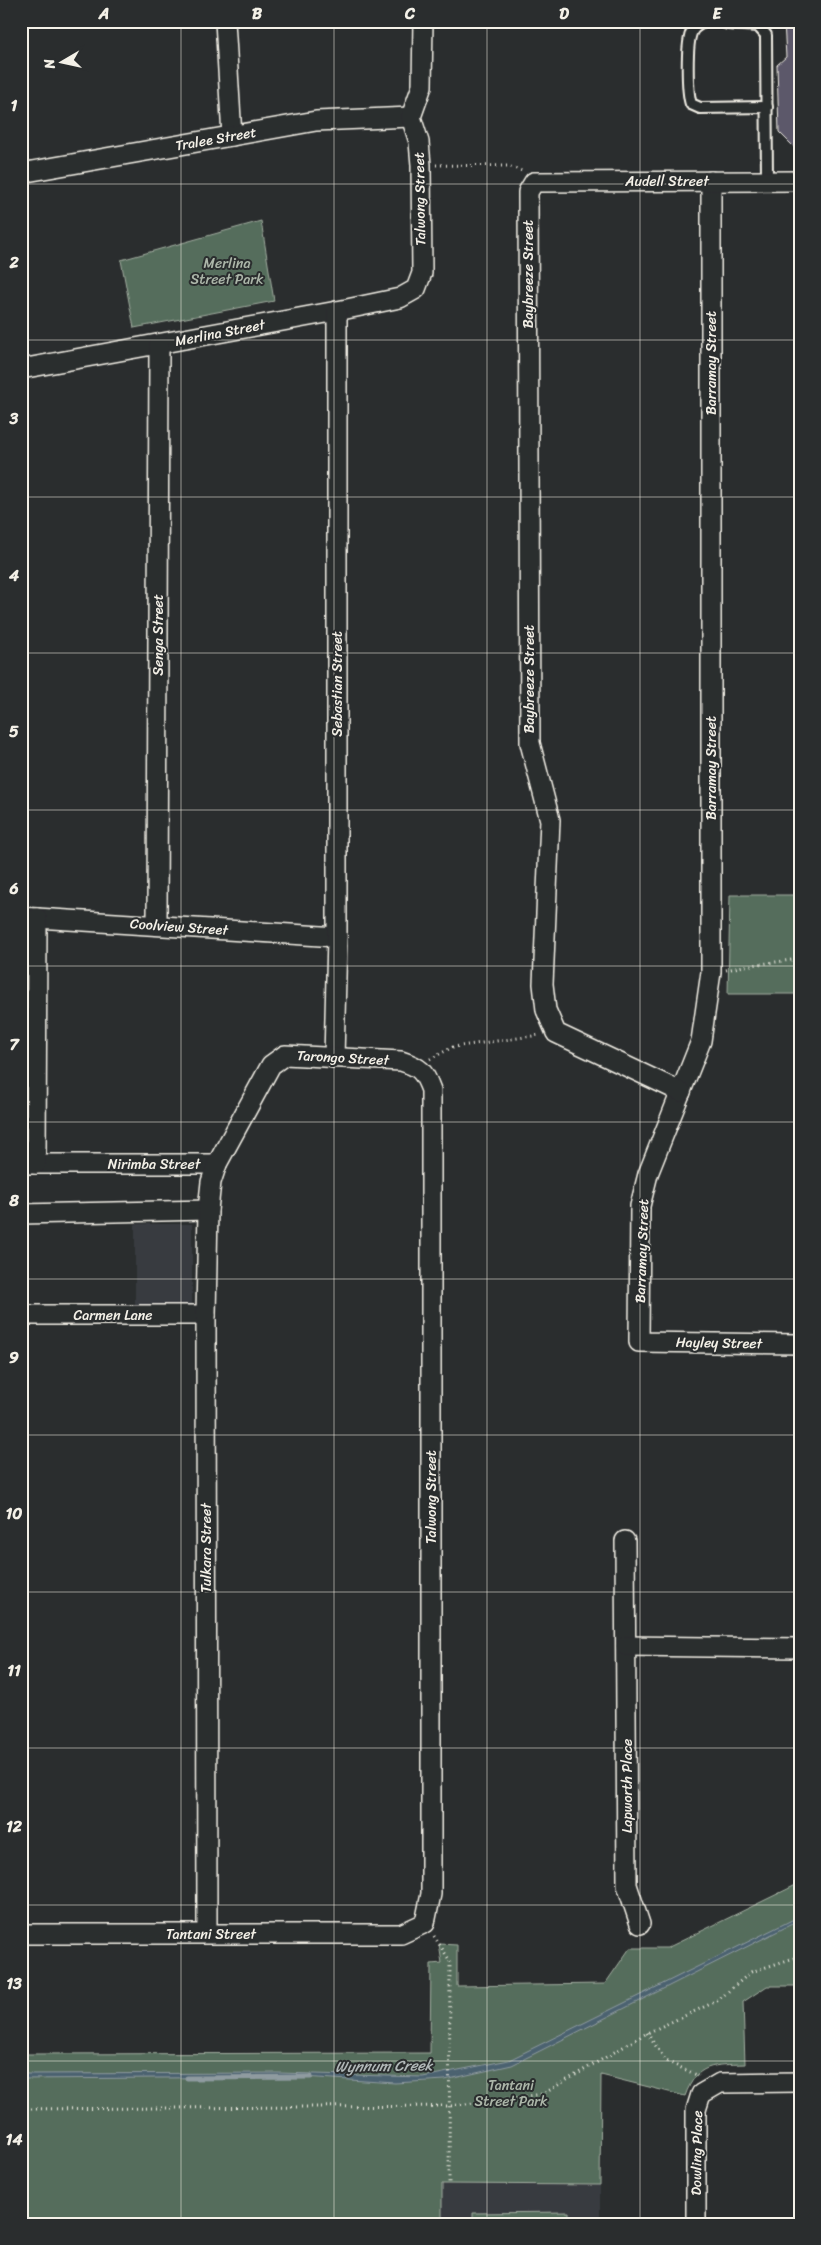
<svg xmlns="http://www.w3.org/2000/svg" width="821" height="2245" font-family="Sriracha,sans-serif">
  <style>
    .built { fill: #393a40 }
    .green { fill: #546d5c; stroke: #a4afa2 }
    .water { fill: #4c6270; stroke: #8f9ba0 }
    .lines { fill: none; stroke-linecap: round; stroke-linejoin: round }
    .stream { stroke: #8f9ba0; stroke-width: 5 }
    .building { fill: #5c586a; stroke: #f4f1e8 }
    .service-casing { stroke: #f4f1e8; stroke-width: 14 }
    .minor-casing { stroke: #f4f1e8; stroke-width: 22 }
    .path { stroke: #f4f1e8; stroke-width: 3; stroke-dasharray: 1 4; stroke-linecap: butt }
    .service { stroke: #2a2d2e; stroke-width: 10 }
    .minor { stroke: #2a2d2e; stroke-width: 19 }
    .grid { fill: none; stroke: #f4f1e8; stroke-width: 1; stroke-opacity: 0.55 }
    .labels { text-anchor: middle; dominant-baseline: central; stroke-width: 4; stroke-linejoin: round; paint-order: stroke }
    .street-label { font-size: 14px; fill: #f4f1e8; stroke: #2a2d2e }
    .park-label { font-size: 14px; fill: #acb6a9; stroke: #2a2d2e }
    .water-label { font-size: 15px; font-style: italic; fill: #b1b8b8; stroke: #2a2d2e }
    .neatline { fill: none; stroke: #f4f1e8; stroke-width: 2 }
    .grid-label { font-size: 16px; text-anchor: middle; font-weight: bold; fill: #f4f1e8 }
  </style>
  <rect width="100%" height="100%" fill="#2a2d2e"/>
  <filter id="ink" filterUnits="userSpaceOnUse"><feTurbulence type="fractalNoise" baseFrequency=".02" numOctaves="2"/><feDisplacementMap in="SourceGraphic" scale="10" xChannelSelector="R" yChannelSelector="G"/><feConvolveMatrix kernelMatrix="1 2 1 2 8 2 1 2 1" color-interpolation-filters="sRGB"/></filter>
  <g filter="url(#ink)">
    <g class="built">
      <polygon points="135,1224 192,1224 192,1308 135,1309"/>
      <polygon points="442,2184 600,2185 600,2224 442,2224"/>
    </g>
    <g class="green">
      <polygon points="261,221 274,301 134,328 121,260"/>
      <polygon points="730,895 800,895 800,994 728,994"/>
      <path d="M800 1883V1986H767L743 2002 745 2064C713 2065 697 2063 685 2096L601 2075 600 2185 442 2184V2224H21V2054L430 2053 431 1964 442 1963 439 1944 457 1945V1986L605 1984 630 1948H667Z"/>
      <polygon points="569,2212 569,2224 473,2224 473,2213"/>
    </g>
    <polygon class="water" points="800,1916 800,1920 512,2065 445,2080 395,2083 303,2077 21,2079 21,2074 279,2073 423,2077 509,2060"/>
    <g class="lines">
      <polyline class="stream" points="187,2078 311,2077"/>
    </g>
    <polygon class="building" points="784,21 800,21 800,153 779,132 777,65 786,57"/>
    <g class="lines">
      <g class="service-casing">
        <g id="service">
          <path d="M704 21C700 24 694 27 692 31 686 42 687 92 691 104L700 108 767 107"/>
          <polyline points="720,21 728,24 758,26 766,35 767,181"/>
        </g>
      </g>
      <g class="minor-casing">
        <g id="minor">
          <polyline points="225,21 232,136"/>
          <polyline points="21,173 316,121 411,117"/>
          <polyline points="711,181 711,972 701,1041 648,1174 640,1206 639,1342 800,1344"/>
          <polyline points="21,369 337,311 400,298 416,289 422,273 421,165 419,142 411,117 422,86 423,21"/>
          <polyline points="21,917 337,937"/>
          <polyline points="157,925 159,344"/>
          <polyline points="334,1058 337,937 337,311"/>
          <polyline points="681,1092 556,1033 546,1010 543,984 550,820 530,743 528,192 534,182 800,181"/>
          <polyline points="21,1164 217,1164"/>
          <polyline points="36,1164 37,918"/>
          <polyline points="21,1214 208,1210"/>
          <polyline points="21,1315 206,1315"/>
          <polyline points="625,1541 627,1885 640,1924"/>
          <polyline points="626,1646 800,1648"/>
          <path d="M21 1934H401L425 1923 431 1894V1090C424 1071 420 1067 401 1061L285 1055 271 1065 217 1164 211 1182 208 1210 206 1315 207 1934"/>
          <polyline points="696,2224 696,2110 701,2094 720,2083 800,2082"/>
        </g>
      </g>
      <g class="path">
        <polyline points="436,165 508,166 522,171"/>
        <polyline points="726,970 744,966 800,959"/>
        <polyline points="430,1059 453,1047 540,1035"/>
        <polyline points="434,1936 450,1961 449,2184"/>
        <polyline points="647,2033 666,2061 699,2076"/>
        <polyline points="21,2109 450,2106 543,2094 647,2033 717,2001 751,1972 800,1956"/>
      </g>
      <use href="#service" class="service"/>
      <use href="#minor" class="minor"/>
    </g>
  </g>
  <path class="grid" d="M181 21V2224M334 21V2224M487 21V2224M640 21V2224M21 184H800M21 340H800M21 497H800M21 653H800M21 810H800M21 966H800M21 1122H800M21 1279H800M21 1435H800M21 1592H800M21 1748H800M21 1905H800M21 2061H800"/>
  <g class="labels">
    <g class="street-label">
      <text transform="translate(216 139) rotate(-10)">Tralee Street</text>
      <text x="667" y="181">Audell Street</text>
      <text transform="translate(420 199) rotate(-91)">Talwong Street</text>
      <text transform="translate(528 274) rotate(-90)">Baybreeze Street</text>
      <text transform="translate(220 333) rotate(-11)">Merlina Street</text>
      <text transform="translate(711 363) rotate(-90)">Barramay Street</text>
      <text transform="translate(158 635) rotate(-90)">Senga Street</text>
      <text transform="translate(529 679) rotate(-90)">Baybreeze Street</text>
      <text transform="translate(337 684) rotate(-90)">Sebastian Street</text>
      <text transform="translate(711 768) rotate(-90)">Barramay Street</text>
      <text transform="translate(179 927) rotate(4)">Coolview Street</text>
      <text transform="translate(343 1058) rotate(3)">Tarongo Street</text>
      <text x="154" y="1164">Nirimba Street</text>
      <text transform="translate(642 1251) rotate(-88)">Barramay Street</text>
      <text x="113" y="1315">Carmen Lane</text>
      <text transform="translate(719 1343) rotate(1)">Hayley Street</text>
      <text transform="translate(431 1497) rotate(-90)">Talwong Street</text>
      <text transform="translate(206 1548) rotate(-90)">Tulkara Street</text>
      <text transform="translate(627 1786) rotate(-90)">Lapworth Place</text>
      <text x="211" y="1934">Tantani Street</text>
      <text transform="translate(697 2153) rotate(-89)">Dowling Place</text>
    </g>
    <g class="park-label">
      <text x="227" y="263">Merlina<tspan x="227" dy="16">Street Park</tspan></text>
      <text x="511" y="2085">Tantani<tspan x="511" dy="16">Street Park</tspan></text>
    </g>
    <g class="water-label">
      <text transform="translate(384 2066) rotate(-1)">Wynnum Creek</text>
    </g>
  </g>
  <rect width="821" height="2245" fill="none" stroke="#2a2d2e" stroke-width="55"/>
  <g transform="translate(62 62) rotate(261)" stroke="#2a2d2e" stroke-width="4" paint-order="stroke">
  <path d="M0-4L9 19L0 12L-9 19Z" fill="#f4f1e8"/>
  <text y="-8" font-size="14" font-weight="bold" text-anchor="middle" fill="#f4f1e8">N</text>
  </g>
  <rect x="28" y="28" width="766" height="2190" class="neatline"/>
  <g class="grid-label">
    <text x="104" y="19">A</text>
    <text x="257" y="19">B</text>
    <text x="410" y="19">C</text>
    <text x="564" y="19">D</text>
    <text x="717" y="19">E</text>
    <text x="14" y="111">1</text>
    <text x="14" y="268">2</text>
    <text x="14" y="424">3</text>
    <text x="14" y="581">4</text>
    <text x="14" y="737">5</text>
    <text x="14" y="894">6</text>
    <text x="14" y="1050">7</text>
    <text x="14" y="1206">8</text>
    <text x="14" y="1363">9</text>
    <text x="14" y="1519">10</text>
    <text x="14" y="1676">11</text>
    <text x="14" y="1832">12</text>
    <text x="14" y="1989">13</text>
    <text x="14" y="2145">14</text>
  </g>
</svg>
